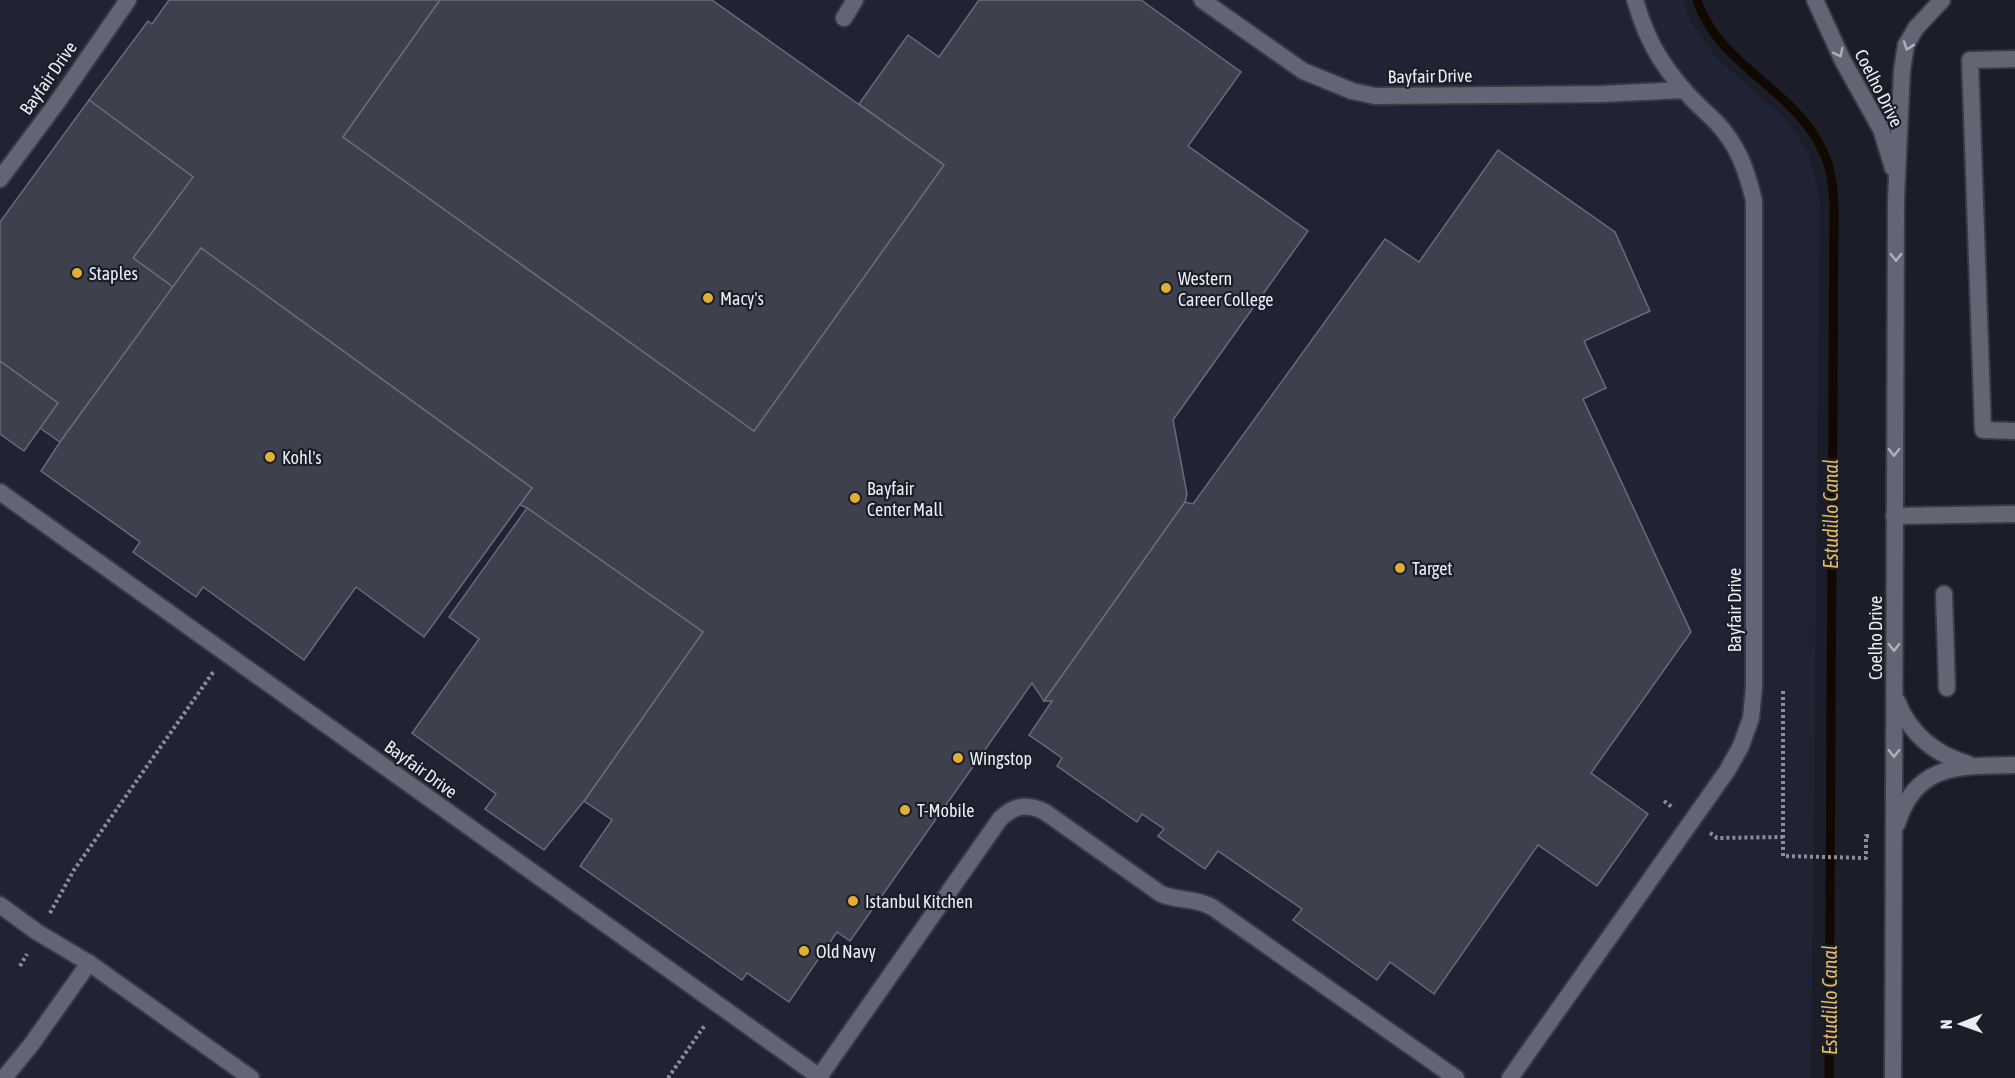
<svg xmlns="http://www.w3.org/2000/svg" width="2015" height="1078" font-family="'Asap Condensed',sans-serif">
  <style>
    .built { fill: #202334 }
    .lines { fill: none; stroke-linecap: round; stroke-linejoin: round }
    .stream { stroke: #110900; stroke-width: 9 }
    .building { fill: #3e404d; stroke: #686b79; stroke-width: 1.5 }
    .service-casing { stroke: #383a43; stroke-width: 20 }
    .path { stroke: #8c8e97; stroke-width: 4; stroke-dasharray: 3 3; stroke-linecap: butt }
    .service { stroke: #636574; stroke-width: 16 }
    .oneway { stroke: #aeb0bb }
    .poi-dot { fill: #e1af34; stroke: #1b1d28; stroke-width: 2 }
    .labels { text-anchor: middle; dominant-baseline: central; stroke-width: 4.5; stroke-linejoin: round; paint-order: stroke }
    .street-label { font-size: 18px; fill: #ebedf5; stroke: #1b1d28 }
    .poi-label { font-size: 18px; fill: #ebedf5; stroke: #1b1d28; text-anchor: start }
    .water-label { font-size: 20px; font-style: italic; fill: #e3bb63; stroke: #1b1d28 }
  </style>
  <rect width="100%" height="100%" fill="#1b1d28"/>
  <polygon class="built" points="0,0 1683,0 1690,20 1717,58 1789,122 1809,155 1820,199 1811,1078 0,1078"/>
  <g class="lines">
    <path class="stream" d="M1697 0C1719 68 1799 90 1825 156 1832 172 1833 189 1834 206L1829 1078"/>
  </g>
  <g class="building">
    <polygon points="169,0 440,0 343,137 754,431 944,165 859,104 908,35 939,57 979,0 1141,0 1241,72 1188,146 1308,231 1173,420 1187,494 1185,502 1044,701 1032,683 850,941 837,932 789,1002 747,973 742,980 580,866 612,820 584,801 703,632 527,508 520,505 532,488 201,248 173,287 133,258 193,177 89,100 148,21 152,24"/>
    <polygon points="440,0 712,0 944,165 754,431 343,137"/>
    <polygon points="89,100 193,177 133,258 173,287 60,442 40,428 58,403 0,361 0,222"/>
    <polygon points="1498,150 1615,232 1650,311 1584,341 1606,388 1583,399 1691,632 1591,773 1648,814 1597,886 1538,845 1434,994 1390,962 1377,980 1293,920 1302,909 1218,851 1205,869 1158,836 1164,829 1142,814 1137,822 1057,766 1062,758 1029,735 1052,701 1044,701 1185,502 1193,504 1385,239 1419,262"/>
    <polygon points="201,248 532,488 424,637 356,587 304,660 203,587 196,597 133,552 140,542 41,471 60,442"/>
    <polygon points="0,361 58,403 24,451 0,434"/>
    <polygon points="527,508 703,632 584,801 544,850 485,809 496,794 412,733 479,639 449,617"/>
  </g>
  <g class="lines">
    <g class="service-casing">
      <g id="service">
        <polyline points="1202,0 1303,71 1352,91 1375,96 1601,94 1684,90"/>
        <polyline points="1815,0 1843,61 1881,129 1893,168"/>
        <polyline points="844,18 855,0"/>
        <polyline points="2015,59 1970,60 1983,430 2015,431"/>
        <polyline points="0,179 56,104 128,0"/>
        <polyline points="0,492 821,1078"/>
        <polyline points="1894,516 2015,514"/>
        <polyline points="1944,594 1947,688"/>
        <path d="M1897 701C1910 734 1934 754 1968 764"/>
        <path d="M1897 824C1916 762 1961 766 2015 765"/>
        <polyline points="0,905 37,932 89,963 251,1078"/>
        <path d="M819 1077 1000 819C1014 805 1028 803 1045 812L1161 894C1178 901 1196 898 1212 907L1456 1078"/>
        <polyline points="4,1078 31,1045 89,963"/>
        <path d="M1510 1078 1727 771 1741 746 1751 718 1754 687V201C1747 171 1738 145 1716 122 1705 111 1693 101 1683 89 1658 60 1646 37 1635 0"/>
        <polyline points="1893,1078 1896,199 1902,70 1906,45 1916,28 1942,0"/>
      </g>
    </g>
    <g class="path">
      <polyline points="1783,691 1783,856 1866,858 1866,836 1871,836"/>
      <polyline points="1664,801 1672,807"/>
      <polyline points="1710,833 1717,838 1783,837"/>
      <polyline points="50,913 74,870 214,671"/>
      <polyline points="20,966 27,954"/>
      <polyline points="668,1078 705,1025"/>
    </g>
    <use href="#service" class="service"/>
  </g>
  <defs><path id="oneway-chevron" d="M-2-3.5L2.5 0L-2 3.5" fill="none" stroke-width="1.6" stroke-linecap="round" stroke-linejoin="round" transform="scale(1.5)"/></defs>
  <g class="oneway">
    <use href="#oneway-chevron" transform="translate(1908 46) rotate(109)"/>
    <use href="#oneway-chevron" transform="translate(1839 53) rotate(63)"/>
    <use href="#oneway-chevron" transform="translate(1896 257) rotate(90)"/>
    <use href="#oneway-chevron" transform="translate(1894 452) rotate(90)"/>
    <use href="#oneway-chevron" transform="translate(1894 647) rotate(90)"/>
    <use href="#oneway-chevron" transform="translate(1894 753) rotate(90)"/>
  </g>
  <g class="poi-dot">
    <circle cx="77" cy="273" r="6"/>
    <circle cx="1166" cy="288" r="6"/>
    <circle cx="708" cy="298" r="6"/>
    <circle cx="270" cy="457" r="6"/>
    <circle cx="855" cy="498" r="6"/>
    <circle cx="1400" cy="568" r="6"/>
    <circle cx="958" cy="758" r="6"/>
    <circle cx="905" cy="810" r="6"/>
    <circle cx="853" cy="901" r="6"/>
    <circle cx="804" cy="951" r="6"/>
  </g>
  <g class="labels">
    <g class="street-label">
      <text transform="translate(1430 76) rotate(-1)">Bayfair Drive</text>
      <text transform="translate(48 78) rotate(-55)">Bayfair Drive</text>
      <text transform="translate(1879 88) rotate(63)">Coelho Drive</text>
      <text transform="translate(1734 610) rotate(-90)">Bayfair Drive</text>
      <text transform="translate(1875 638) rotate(-90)">Coelho Drive</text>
      <text transform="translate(421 769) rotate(36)">Bayfair Drive</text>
    </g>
    <g class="poi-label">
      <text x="89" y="273">Staples</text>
      <text x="1178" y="278">Western<tspan x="1178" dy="21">Career College</tspan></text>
      <text x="720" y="298">Macy's</text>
      <text x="282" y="457">Kohl's</text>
      <text x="867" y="488">Bayfair<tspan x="867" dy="21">Center Mall</tspan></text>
      <text x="1412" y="568">Target</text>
      <text x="970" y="758">Wingstop</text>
      <text x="917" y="810">T-Mobile</text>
      <text x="865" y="901">Istanbul Kitchen</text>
      <text x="816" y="951">Old Navy</text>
    </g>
    <g class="water-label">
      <text transform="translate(1830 514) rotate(-90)">Estudillo Canal</text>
      <text transform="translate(1829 1000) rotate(-90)">Estudillo Canal</text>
    </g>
  </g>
  <g transform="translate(1961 1024) rotate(269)" stroke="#1b1d28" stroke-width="4.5" paint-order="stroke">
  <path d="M0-4.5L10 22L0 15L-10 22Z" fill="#ebedf5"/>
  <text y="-9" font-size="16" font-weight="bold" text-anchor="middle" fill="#ebedf5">N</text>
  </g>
</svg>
